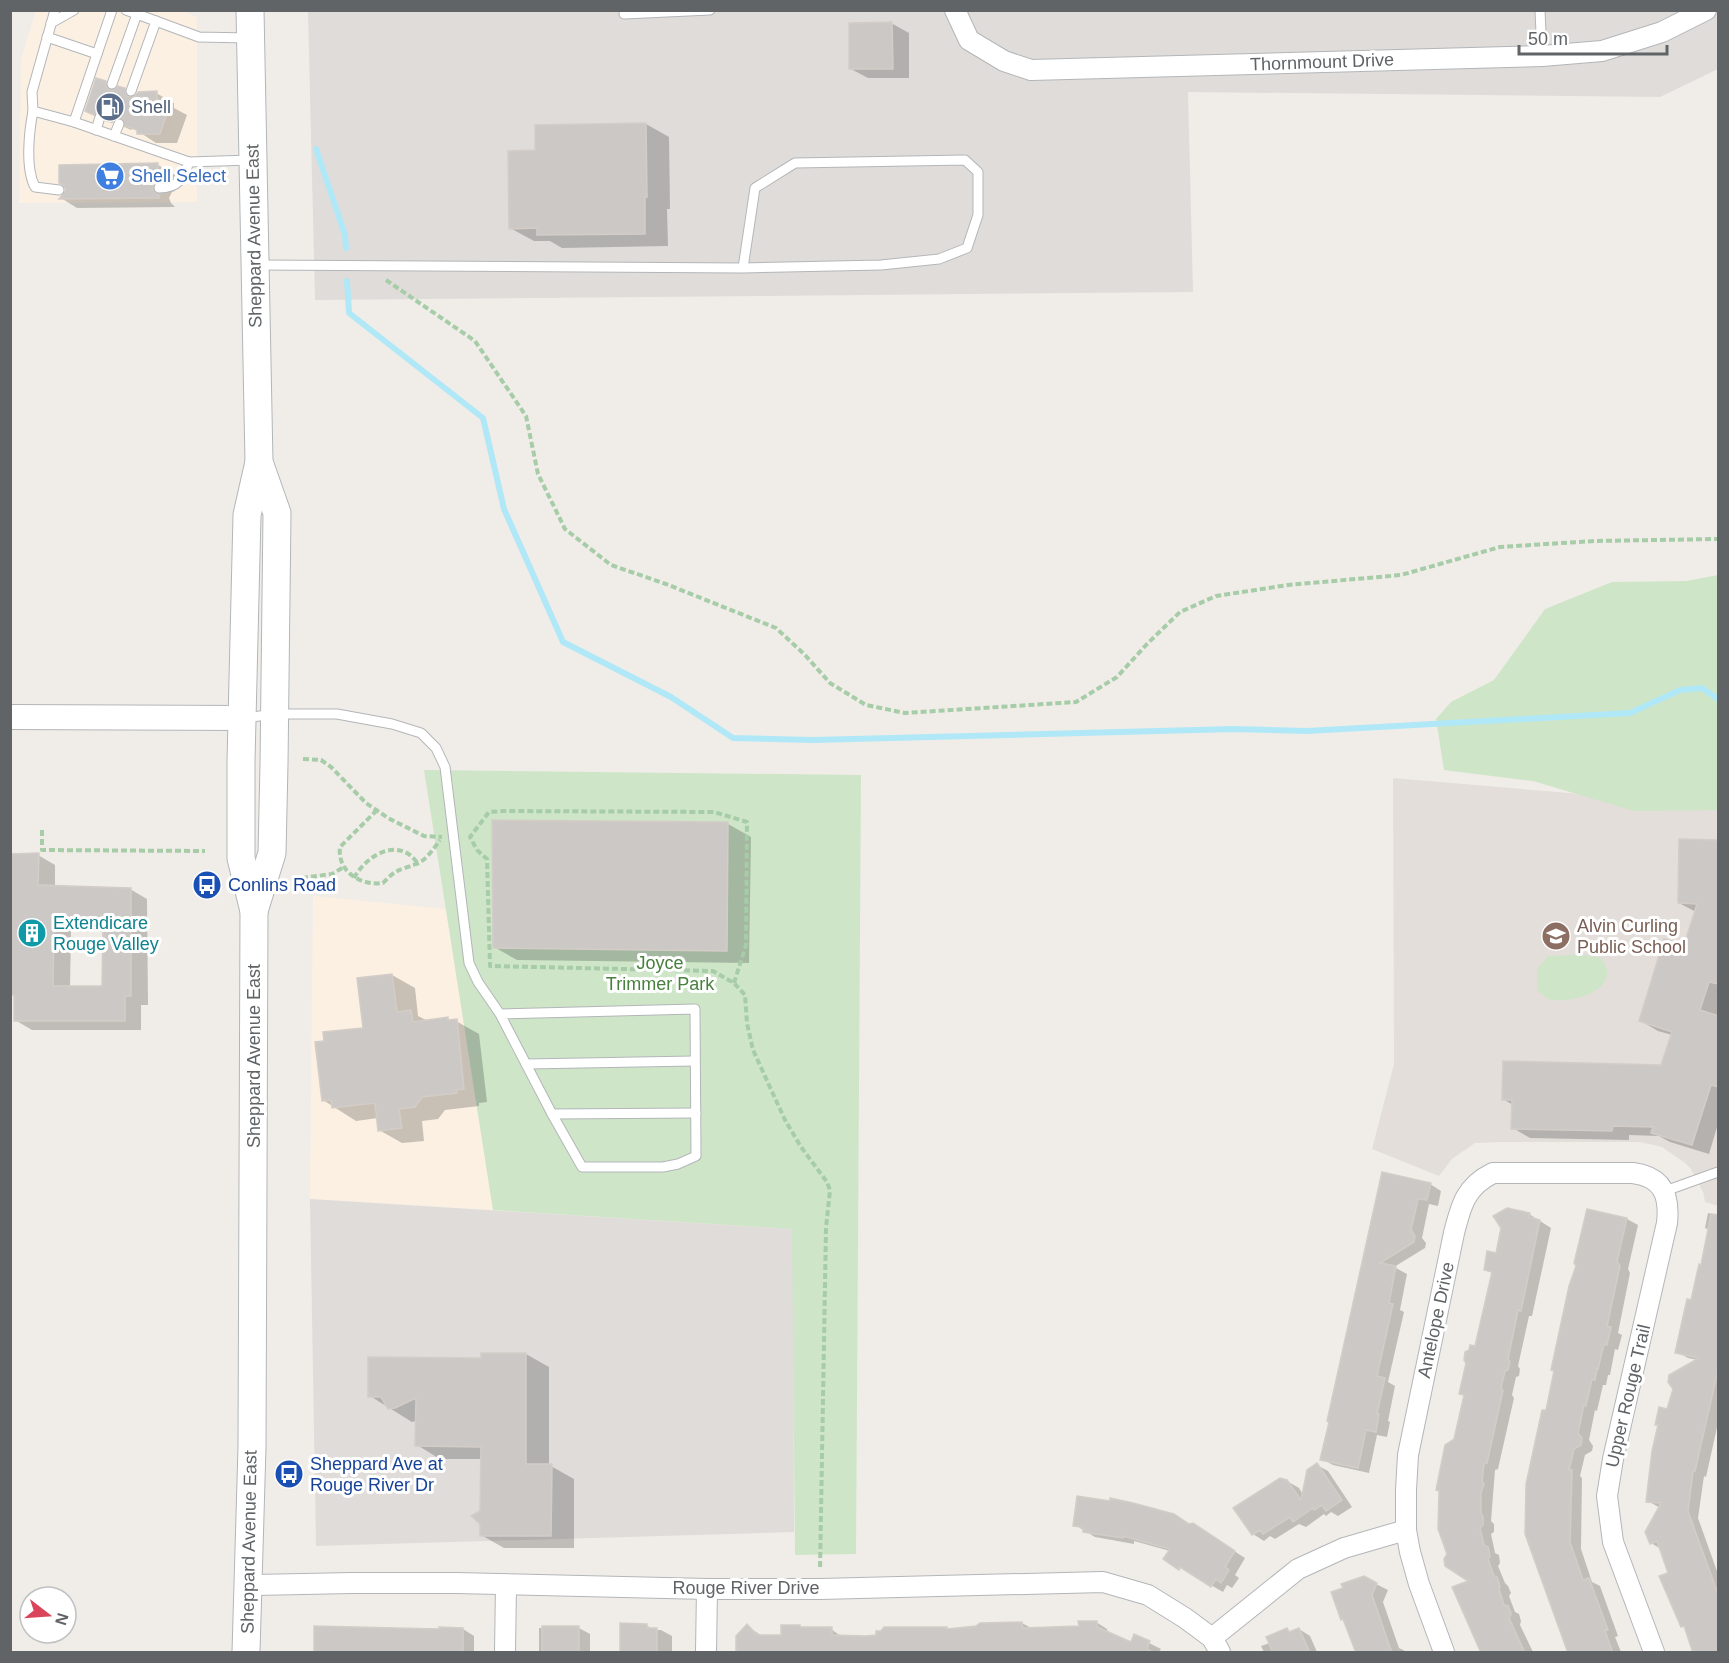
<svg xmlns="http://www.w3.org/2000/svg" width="1729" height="1663" font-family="Arial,sans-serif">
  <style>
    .commercial { fill: #fbf0e2 }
    .industrial { fill: #dfdcda }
    .education { fill: #e3deda }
    .green { fill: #cee5c8 }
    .shadow { fill: #0003; fill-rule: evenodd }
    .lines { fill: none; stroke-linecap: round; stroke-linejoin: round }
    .stream { stroke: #b1e8f7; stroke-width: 6 }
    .building { fill: #ccc8c5; stroke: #d4cdc7; stroke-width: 1.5; fill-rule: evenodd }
    .service-casing { stroke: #b3b6b9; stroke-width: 11 }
    .minor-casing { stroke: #b3b6b9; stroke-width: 22 }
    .tertiary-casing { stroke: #b3b6b9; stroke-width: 26 }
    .secondary-casing { stroke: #b2b6b9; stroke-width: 29 }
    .path { stroke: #a6cca8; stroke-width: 4; stroke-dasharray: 6 3; stroke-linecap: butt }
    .service { stroke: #fff; stroke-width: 9 }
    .minor { stroke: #fff; stroke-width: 20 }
    .tertiary { stroke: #fff; stroke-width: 24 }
    .secondary { stroke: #fff; stroke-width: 27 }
    .labels { text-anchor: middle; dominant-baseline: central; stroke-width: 6; stroke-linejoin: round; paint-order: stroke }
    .street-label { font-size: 18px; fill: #606467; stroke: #fff }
    .service-label { font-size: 18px; fill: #4e5e75; stroke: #fff; text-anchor: start }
    .shop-label { font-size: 18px; fill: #366cbe; stroke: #fff; text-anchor: start }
    .transit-label { font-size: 18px; fill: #164399; stroke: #fff; text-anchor: start }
    .culture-label { font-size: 18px; fill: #0d838f; stroke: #fff; text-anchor: start }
    .education-label { font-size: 18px; fill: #785e54; stroke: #fff; text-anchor: start }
    .park-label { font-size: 18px; fill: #49803e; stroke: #fff }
  </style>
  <rect width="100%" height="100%" fill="#f0ede8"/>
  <g class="commercial">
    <polygon points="181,10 197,17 197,202 19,203 21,59 36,11"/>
    <polygon points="313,896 447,909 493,1210 310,1199"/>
  </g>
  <g class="industrial">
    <polygon points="1718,10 1718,69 1660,97 1188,92 1193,292 315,300 308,11"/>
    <polygon points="310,1199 793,1229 794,1532 316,1546"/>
  </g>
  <polygon class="education" points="1393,778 1699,804 1718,808 1718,1206 1705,1202 1703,1192 1691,1169 1685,1163 1662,1147 1640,1142 1503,1142 1475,1143 1452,1159 1439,1176 1372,1149 1394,1064"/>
  <g class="green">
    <polygon points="1718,575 1718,810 1634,811 1533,781 1444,770 1436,719 1451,702 1494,680 1545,609 1612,582 1687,581"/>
    <polygon points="424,770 861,775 856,1554 795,1555 792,1229 493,1210"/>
    <path d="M1583 955 1601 958C1624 988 1575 1003 1553 1000 1547 1000 1542 994 1537 990V969L1548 956Z"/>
  </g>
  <g class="shadow">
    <polygon points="891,23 909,33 909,78 868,78 851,69"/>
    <polygon points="105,83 117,90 124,90 137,97 156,93 174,103 174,108 187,115 177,143 156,143 133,128 131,130 114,122 112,123 104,121 87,111"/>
    <polygon points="646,124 669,137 670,209 667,209 668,246 562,248 550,241 534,241 510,228 537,152"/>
    <polygon points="158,165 175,175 175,191 172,192 169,198 171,203 175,207 77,208 61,198 67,190"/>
    <polygon points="494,821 728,824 751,837 749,963 517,960 494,947"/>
    <polygon points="1717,841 1718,842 1718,1124 1709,1154 1670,1142 1659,1136 1629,1135 1629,1140 1530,1138 1513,1128 1513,1105 1503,1099 1663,1067 1672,1035 1658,1031 1641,1021 1685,947 1696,912 1679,903"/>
    <path d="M10 855H38L55 865V887L130 889 147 899 148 1005H141V1030H32L15 1020 16 996 12 994 10 942ZM71 931 104 932 103 988 70 987Z"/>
    <polygon points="392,975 415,988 418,1016 428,1021 447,1019 451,1021 456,1021 479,1034 487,1102 479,1103 479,1106 445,1110 438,1119 422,1121 424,1141 402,1143 379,1130 378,1118 356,1121 323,1100 325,1042 364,1029"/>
    <polygon points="1383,1174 1430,1184 1441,1191 1438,1206 1429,1204 1422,1238 1426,1243 1425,1248 1394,1267 1407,1274 1400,1310 1404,1312 1388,1382 1395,1386 1388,1421 1390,1422 1387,1437 1377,1435 1369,1473 1333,1465 1322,1459"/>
    <polygon points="1588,1211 1627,1219 1638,1225 1628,1269 1630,1273 1618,1333 1622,1335 1618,1350 1615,1349 1610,1375 1608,1375 1606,1385 1603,1385 1597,1411 1595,1410 1589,1440 1593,1446 1592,1451 1585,1455 1580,1476 1582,1478 1581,1549 1592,1582 1600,1586 1618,1636 1615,1637 1621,1652 1569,1652 1547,1412"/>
    <polygon points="1708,1213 1718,1215 1718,1423 1706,1477 1704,1476 1698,1518 1718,1574 1718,1652 1683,1626 1670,1574 1661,1549 1651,1543 1660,1508 1648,1501 1668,1411 1698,1360 1688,1358 1677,1352 1702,1267 1709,1230 1705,1228"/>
    <polygon points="1529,1214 1551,1228 1532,1316 1529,1316 1518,1366 1520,1369 1519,1376 1516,1377 1512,1395 1514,1398 1498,1469 1495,1470 1491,1521 1494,1524 1494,1532 1491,1534 1495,1553 1499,1555 1500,1563 1498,1566 1505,1583 1508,1586 1511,1593 1509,1596 1515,1612 1519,1614 1521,1621 1520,1625 1533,1652 1479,1652 1481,1649 1472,1581 1448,1554 1456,1440 1465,1396 1461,1394 1476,1348 1493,1273 1485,1269"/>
    <polygon points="526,1354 549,1367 549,1465 574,1479 574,1548 504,1548 481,1535 482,1459 440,1459 417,1445 417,1421 412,1422 370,1396 483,1359"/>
    <polygon points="1317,1465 1328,1471 1352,1507 1338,1516 1331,1512 1326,1516 1324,1514 1306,1527 1299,1524 1275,1539 1270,1536 1264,1541 1253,1534 1287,1481 1299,1488 1303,1495"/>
    <polygon points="1075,1525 1190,1526 1204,1532 1245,1558 1235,1575 1239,1578 1232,1588 1227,1585 1223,1592 1165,1559 1170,1551 1134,1541 1134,1544 1095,1537"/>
    <polygon points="1364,1578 1388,1590 1383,1602 1399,1648 1407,1652 1357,1652 1346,1621 1342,1619"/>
    <polygon points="1096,1622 1107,1629 1108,1633 1132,1644 1135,1636 1161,1649 1159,1652 737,1652 747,1626 762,1636 783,1636 803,1628 831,1629 842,1637 866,1637 947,1628 950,1630 1022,1623 1033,1629 1080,1627"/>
    <polygon points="646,1625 654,1630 661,1630 672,1636 672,1652 621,1652"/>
    <polygon points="539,1628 579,1628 590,1634 590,1652 539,1652"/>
    <polygon points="463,1629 474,1636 474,1652 315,1652 341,1630"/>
    <polygon points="1299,1629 1310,1636 1317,1652 1264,1652 1261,1646 1270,1643 1287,1630 1292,1632"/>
  </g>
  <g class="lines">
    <g class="stream">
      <polyline points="316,149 345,235 346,248"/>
      <polyline points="347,281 349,313 483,418 504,509 563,642 671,697 733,738 813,740 1233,729 1307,731 1630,713 1680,690 1702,688 1718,699"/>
    </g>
  </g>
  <g class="building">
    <polygon points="892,22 893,69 849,69 849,23"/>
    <polygon points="96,78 106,81 106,86 109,90 114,90 118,86 125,88 126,95 129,97 135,96 138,92 157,91 157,99 170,104 160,134 137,134 137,130 125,126 122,118 118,117 113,121 106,119 106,115 103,111 98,111 94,115 85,111"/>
    <polygon points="646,123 647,197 645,197 645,234 537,235 537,228 509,229 508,151 535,150 535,125"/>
    <polygon points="158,163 158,181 155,183 152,188 154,192 159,195 159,198 59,199 66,190 63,185 59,183 59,165"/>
    <polygon points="492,820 728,822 727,951 493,948"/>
    <polygon points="1679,839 1717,840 1719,850 1719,984 1709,982 1700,1010 1719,1016 1719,1087 1711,1085 1692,1145 1651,1133 1653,1127 1613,1126 1612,1131 1511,1129 1512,1100 1502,1100 1503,1061 1661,1065 1672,1032 1639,1021 1664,939 1684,945 1697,904 1678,903"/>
    <path d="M39 853 38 885 131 888V996H125V1021H14V995H11L10 854ZM54 922 103 923 102 986H53Z"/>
    <polygon points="392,974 397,1012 411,1010 413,1022 448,1017 448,1020 457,1019 464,1089 456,1090 457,1093 422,1097 415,1107 399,1109 402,1128 378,1131 375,1103 332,1108 331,1100 322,1101 315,1042 324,1041 323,1032 363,1028 357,978"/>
    <polygon points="1382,1172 1431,1183 1427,1200 1418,1199 1411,1230 1415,1236 1414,1242 1380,1263 1396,1266 1389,1303 1393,1304 1377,1376 1385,1378 1377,1414 1379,1414 1376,1432 1366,1430 1358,1468 1320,1460 1329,1422 1327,1421"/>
    <polygon points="1507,1208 1530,1213 1529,1217 1540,1220 1521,1311 1518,1310 1508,1359 1510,1362 1508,1370 1505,1371 1501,1388 1503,1391 1487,1463 1484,1464 1482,1481 1484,1484 1481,1493 1481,1513 1483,1517 1483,1525 1480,1528 1484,1545 1488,1547 1490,1556 1488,1559 1494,1576 1497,1577 1500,1586 1499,1589 1504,1605 1508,1606 1511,1614 1509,1618 1525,1653 1481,1653 1452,1587 1468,1581 1445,1566 1444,1559 1447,1554 1438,1529 1439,1491 1436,1490 1445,1445 1454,1439 1464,1395 1459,1394 1466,1363 1464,1360 1465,1352 1469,1350 1470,1345 1475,1346 1492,1272 1484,1270 1487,1251 1496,1253 1501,1228 1493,1216"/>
    <polygon points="1587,1209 1627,1218 1617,1262 1620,1266 1607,1326 1611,1327 1607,1345 1604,1344 1598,1369 1597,1369 1595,1380 1592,1379 1586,1406 1584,1405 1578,1433 1582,1438 1581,1445 1574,1449 1569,1470 1572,1470 1570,1542 1583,1580 1589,1578 1608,1630 1605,1631 1613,1653 1568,1653 1525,1534 1526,1484 1542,1410 1546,1410 1554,1371 1551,1370 1569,1286 1576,1266 1574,1263"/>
    <polygon points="1711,1214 1719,1215 1719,1366 1695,1471 1693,1471 1688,1511 1719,1597 1719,1653 1693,1653 1684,1626 1681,1627 1659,1576 1668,1573 1657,1541 1650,1544 1645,1532 1661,1503 1646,1502 1652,1451 1658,1425 1655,1425 1659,1407 1667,1409 1673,1389 1668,1382 1669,1375 1699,1358 1675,1353 1687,1299 1691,1300 1699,1264 1701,1265"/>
    <polygon points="481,1353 526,1353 526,1464 552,1464 551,1536 480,1536 480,1524 471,1516 480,1511 481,1447 415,1446 416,1398 395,1408 388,1409 381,1397 368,1397 368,1357 481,1358"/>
    <polygon points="1317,1463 1342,1500 1326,1511 1322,1505 1314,1510 1313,1508 1293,1522 1290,1517 1263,1534 1260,1530 1252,1535 1233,1508 1280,1478 1287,1480 1301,1500 1307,1470"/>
    <polygon points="1077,1496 1110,1501 1110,1498 1133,1503 1174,1514 1189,1524 1193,1523 1235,1551 1225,1567 1229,1570 1221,1583 1216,1579 1211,1587 1180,1567 1179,1570 1163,1559 1170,1549 1123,1536 1123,1538 1083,1532 1083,1527 1073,1526"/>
    <polygon points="1364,1576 1377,1583 1372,1595 1392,1653 1356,1653 1343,1619 1341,1620 1331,1592 1343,1588 1341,1584"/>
    <polygon points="1078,1621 1097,1621 1097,1627 1131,1642 1134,1634 1150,1641 1147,1649 1154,1653 736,1653 736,1636 747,1624 757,1635 781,1635 781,1625 800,1625 800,1627 832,1627 832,1635 866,1636 876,1635 876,1631 881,1631 884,1627 947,1627 947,1629 976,1626 980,1623 1022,1622 1023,1628 1079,1626"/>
    <polygon points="620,1623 647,1624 647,1628 657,1628 657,1653 620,1653"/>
    <polygon points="314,1626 439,1629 439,1627 463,1628 463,1653 314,1653"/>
    <rect x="542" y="1626" width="37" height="27"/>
    <polygon points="1287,1628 1289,1632 1299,1628 1310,1653 1273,1653 1266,1637"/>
  </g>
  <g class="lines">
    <g class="service-casing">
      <g id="service">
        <polyline points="55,10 32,92 33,111 74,122"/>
        <polyline points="112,10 74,122 189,162 250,160"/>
        <polyline points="126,10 199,37 248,38"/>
        <polyline points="1540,10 1542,56"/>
        <polyline points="624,14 710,10"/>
        <polyline points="51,23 74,10"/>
        <polyline points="47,37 97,54"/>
        <polyline points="112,84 137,14"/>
        <polyline points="131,91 156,21"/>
        <path d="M33 111C29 132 25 168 35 187L59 190"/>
        <polyline points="96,130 100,117"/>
        <polyline points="114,136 119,124"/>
        <path d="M159 188C178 188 183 179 189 162"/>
        <polyline points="258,265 743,268 881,265 939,259 967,248 978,215 978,172 965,160 795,163 755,188 743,268"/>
        <polyline points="245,718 274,714 337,714 392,724 421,733 436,748 445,767 469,963 478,982 500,1014 695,1009 696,1156 678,1164 663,1167 582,1167 552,1114 500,1014"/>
        <polyline points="526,1064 694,1061"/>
        <polyline points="552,1114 696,1113"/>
        <polyline points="1665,1191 1718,1172"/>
      </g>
    </g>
    <g class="minor-casing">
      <g id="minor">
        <polyline points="955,10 969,40 1004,61 1031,70 1542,56 1602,51 1662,32 1706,10"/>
        <polyline points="249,1585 352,1583 456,1583 707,1589 820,1589 1103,1582 1148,1595 1185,1618 1212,1638 1220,1652"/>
        <polyline points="1212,1638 1298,1569 1344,1548 1406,1530"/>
        <polyline points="505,1652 506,1585"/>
        <polyline points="706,1652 707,1589"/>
        <path d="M1444 1652 1419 1584 1410 1552 1406 1530V1490L1408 1455 1454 1233C1461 1205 1466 1186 1493 1173H1633C1663 1177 1670 1195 1667 1223L1613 1459 1607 1496 1613 1542 1654 1652"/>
      </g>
    </g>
    <g class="tertiary-casing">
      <polyline id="tertiary" points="10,717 243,718"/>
    </g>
    <g class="secondary-casing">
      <g id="secondary">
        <polyline points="254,911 272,853 274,764 277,513 259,462"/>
        <polyline points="246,1652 252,1447 254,911 241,858 241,761 247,515 259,462 250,10"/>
      </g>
    </g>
    <g class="path">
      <polyline points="386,280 475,341 526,416 538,474 565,529 611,565 666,584 776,628 804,654 830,683 866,705 905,713 1076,702 1117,677 1147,644 1180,612 1216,596 1288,585 1401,575 1500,547 1594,541 1718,539"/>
      <polyline points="303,759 321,760 331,767 366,803 388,818 424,836 442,837"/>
      <path d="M377 810 340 847C337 872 361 886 383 883 397 868 399 871 416 864 426 861 434 848 440 840"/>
      <polyline points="42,830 42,850 205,851"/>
      <polyline points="302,878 332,874 344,867"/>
      <path d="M354 878C367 854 400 836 418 864"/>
      <polyline points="734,983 746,945 747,822 714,812 504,811 489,812 470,837 477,850 487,859 490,966 713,971 734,983 745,995 747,1023 753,1050 785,1120 801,1147 827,1182 830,1190 826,1228 820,1570"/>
    </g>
    <use href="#service" class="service"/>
    <use href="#minor" class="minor"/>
    <use href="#tertiary" class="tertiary"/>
    <use href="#secondary" class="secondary"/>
  </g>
  <defs>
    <g id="fuel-disc" transform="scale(1.5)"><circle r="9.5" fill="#5c6f8a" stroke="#fff"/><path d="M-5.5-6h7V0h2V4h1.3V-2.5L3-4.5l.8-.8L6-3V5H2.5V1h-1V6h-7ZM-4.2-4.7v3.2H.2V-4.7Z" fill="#fff"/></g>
    <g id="supermarket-disc" transform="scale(1.5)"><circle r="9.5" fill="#3f7fe0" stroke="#fff"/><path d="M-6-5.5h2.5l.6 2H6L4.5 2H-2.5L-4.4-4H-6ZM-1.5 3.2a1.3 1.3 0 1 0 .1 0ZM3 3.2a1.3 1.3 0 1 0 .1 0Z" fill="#fff"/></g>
    <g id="bus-disc" transform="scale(1.5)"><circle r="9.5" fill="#1a4fb4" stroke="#fff"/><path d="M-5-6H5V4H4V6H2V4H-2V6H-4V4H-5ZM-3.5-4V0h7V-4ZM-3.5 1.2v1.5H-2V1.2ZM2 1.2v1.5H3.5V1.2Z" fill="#fff"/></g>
    <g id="building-disc" transform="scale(1.5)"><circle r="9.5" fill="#0f9aa8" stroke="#fff"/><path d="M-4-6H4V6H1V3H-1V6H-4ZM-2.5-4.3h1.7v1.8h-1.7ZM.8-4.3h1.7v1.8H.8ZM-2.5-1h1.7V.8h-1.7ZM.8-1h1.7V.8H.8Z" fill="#fff"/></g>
    <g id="school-disc" transform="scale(1.5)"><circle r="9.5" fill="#8d6e63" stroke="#fff"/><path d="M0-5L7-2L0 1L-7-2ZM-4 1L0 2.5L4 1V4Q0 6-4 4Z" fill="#fff"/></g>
  </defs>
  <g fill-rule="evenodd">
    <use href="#fuel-disc" x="110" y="107"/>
    <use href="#supermarket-disc" x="110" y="176"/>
    <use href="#bus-disc" x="207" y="885"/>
    <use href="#building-disc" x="32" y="933"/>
    <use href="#school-disc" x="1556" y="936"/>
    <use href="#bus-disc" x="289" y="1474"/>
  </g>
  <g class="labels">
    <g class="street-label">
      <text transform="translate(1322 62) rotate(-2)">Thornmount Drive</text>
      <text transform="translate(254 236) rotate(-91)">Sheppard Avenue East</text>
      <text transform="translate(254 1056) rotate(-90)">Sheppard Avenue East</text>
      <text transform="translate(1436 1320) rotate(-78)">Antelope Drive</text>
      <text transform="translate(1628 1396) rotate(-77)">Upper Rouge Trail</text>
      <text transform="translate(249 1542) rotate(-89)">Sheppard Avenue East</text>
      <text x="746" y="1588">Rouge River Drive</text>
    </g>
    <g class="service-label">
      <text x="131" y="107">Shell</text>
    </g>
    <g class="shop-label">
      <text x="131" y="176">Shell Select</text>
    </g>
    <g class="transit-label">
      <text x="228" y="885">Conlins Road</text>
      <text x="310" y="1464">Sheppard Ave at<tspan x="310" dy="21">Rouge River Dr</tspan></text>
    </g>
    <g class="culture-label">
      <text x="53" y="923">Extendicare<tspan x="53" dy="21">Rouge Valley</tspan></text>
    </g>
    <g class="education-label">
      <text x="1577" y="926">Alvin Curling<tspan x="1577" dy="21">Public School</tspan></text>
    </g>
    <g class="park-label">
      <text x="660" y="963">Joyce<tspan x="660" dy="21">Trimmer Park</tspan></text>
    </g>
  </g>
  <rect width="1729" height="1663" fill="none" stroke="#606467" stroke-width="24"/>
  <g transform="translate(48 1615) rotate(107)"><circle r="28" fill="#ffffff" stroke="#bfc1c2" stroke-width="1.5"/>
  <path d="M0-4.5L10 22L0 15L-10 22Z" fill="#da455b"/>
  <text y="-9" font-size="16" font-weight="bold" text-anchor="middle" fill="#606467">N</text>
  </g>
  <path d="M1519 45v9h148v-9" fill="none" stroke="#606467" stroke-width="3"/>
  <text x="1528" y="45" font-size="18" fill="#606467" stroke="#ffffff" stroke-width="4.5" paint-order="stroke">50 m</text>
</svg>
